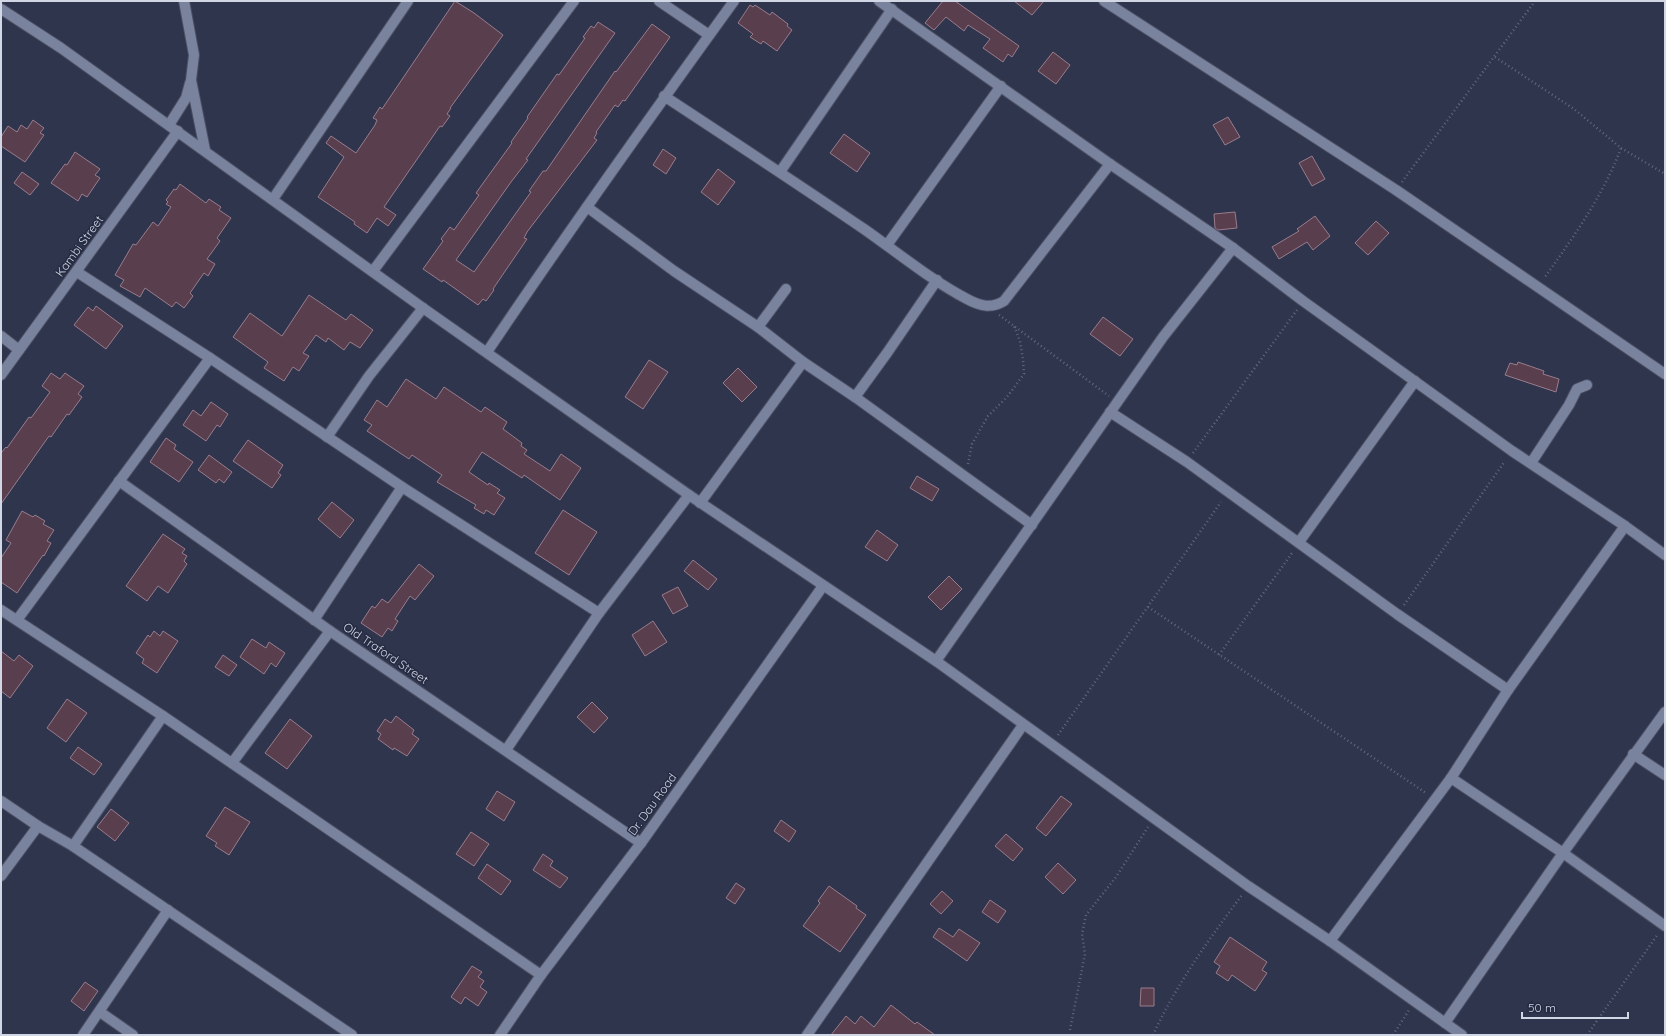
<svg xmlns="http://www.w3.org/2000/svg" width="1666" height="1036" font-family="Quicksand,sans-serif">
  <style>
    .building { fill: #593f4e; stroke: #997c8d }
    .lines { fill: none; stroke-linecap: round; stroke-linejoin: round }
    .minor-casing { stroke: #4b5064; stroke-width: 12 }
    .path { stroke: #62687e; stroke-width: 2.5; stroke-dasharray: 1 3; stroke-linecap: butt }
    .minor { stroke: #7a839e; stroke-width: 10 }
    .labels { text-anchor: middle; dominant-baseline: central; stroke-width: 3; stroke-linejoin: round; paint-order: stroke }
    .street-label { font-size: 12px; fill: #d2d7e6; stroke: #252b42 }
  </style>
  <rect width="100%" height="100%" fill="#2e354d"/>
  <g class="building">
    <polygon points="455,1 474,13 503,35 450,108 451,108 447,114 450,116 442,127 440,126 384,207 396,215 388,226 377,218 367,233 354,224 355,222 318,197 344,157 326,143 331,136 356,153 375,125 377,120 373,118 380,107 382,109"/>
    <polygon points="943,1 955,1 1019,46 1012,57 1008,54 1003,62 983,48 990,39 968,25 964,31 946,17 934,30 925,23"/>
    <polygon points="1014,1 1044,1 1032,15"/>
    <polygon points="750,5 753,7 755,5 770,15 772,12 788,24 787,26 792,30 777,51 763,41 761,44 750,37 753,34 738,23"/>
    <polygon points="598,22 615,33 526,159 528,160 511,182 456,260 474,272 531,192 529,191 543,171 546,171 615,71 616,72 652,24 670,37 625,101 623,100 618,107 615,105 596,132 597,133 594,138 597,140 527,232 524,238 527,239 493,289 494,290 486,301 483,299 478,305 443,280 442,282 423,269 443,241 441,239 450,227 454,230 479,195 476,193 512,143 511,142 528,118 527,117 557,74 559,75 585,38 583,37 591,26 594,28"/>
    <polygon points="1053,52 1070,65 1056,84 1038,71"/>
    <polygon points="1228,117 1240,137 1225,145 1213,125"/>
    <polygon points="33,120 44,128 40,133 44,135 25,162 1,146 1,137 8,126 17,132 21,125 27,129"/>
    <polygon points="844,134 870,153 857,172 830,153"/>
    <polygon points="663,149 676,158 666,174 653,165"/>
    <polygon points="75,152 100,169 95,175 100,178 87,197 82,194 78,201 51,183 65,164 67,165"/>
    <polygon points="1312,156 1325,179 1312,186 1299,163"/>
    <polygon points="718,169 735,182 718,205 701,192"/>
    <polygon points="22,172 39,184 30,195 14,183"/>
    <polygon points="180,184 206,203 209,199 221,207 219,210 231,218 217,238 220,241 207,259 215,264 208,276 204,273 190,293 193,296 184,308 176,302 172,307 145,288 140,297 120,286 124,280 115,275 133,244 136,245 153,222 158,226 171,207 166,204 168,202 166,200 174,189 176,190"/>
    <polygon points="1235,212 1237,228 1218,230 1215,228 1214,214"/>
    <polygon points="1315,216 1330,236 1313,250 1307,242 1279,259 1272,247 1299,231 1297,229"/>
    <polygon points="1376,221 1389,233 1368,255 1355,243"/>
    <polygon points="309,295 346,320 351,314 373,330 360,348 350,342 344,350 328,338 326,342 316,335 303,353 309,356 299,371 293,367 284,381 264,368 268,362 233,337 250,313 282,336"/>
    <polygon points="96,306 123,326 106,349 74,325 88,307 93,311"/>
    <polygon points="1103,317 1133,339 1120,356 1090,334"/>
    <polygon points="649,360 668,372 643,409 625,397"/>
    <polygon points="1518,362 1544,371 1543,374 1559,379 1556,392 1505,375 1510,363 1517,365"/>
    <polygon points="738,368 757,387 742,402 723,383"/>
    <polygon points="51,373 60,379 65,373 84,386 78,394 82,397 69,415 67,414 51,437 49,436 1,504 1,453 6,447 7,448 29,417 31,418 50,392 42,386"/>
    <polygon points="406,379 436,399 444,387 481,412 485,407 507,422 503,429 522,443 521,446 527,450 524,454 550,471 561,454 581,468 560,500 524,475 522,478 482,452 469,472 488,485 489,483 500,490 497,493 505,498 494,515 486,510 484,514 474,508 476,505 437,482 442,475 412,455 409,459 367,431 372,425 364,420 377,400 387,407"/>
    <polygon points="211,402 228,414 220,427 217,425 206,441 183,425 193,410 201,416"/>
    <polygon points="166,438 176,445 174,449 193,462 179,482 150,462"/>
    <polygon points="248,440 283,465 278,473 281,475 272,488 233,461"/>
    <polygon points="209,455 232,472 224,483 219,479 216,483 198,470"/>
    <polygon points="917,476 939,489 932,501 910,488"/>
    <polygon points="332,502 354,520 340,538 318,519"/>
    <polygon points="563,510 597,532 569,575 535,553"/>
    <polygon points="22,511 33,517 35,515 45,521 43,524 54,530 47,541 51,543 44,556 43,555 17,593 1,582 1,558 11,543 6,540"/>
    <polygon points="877,530 898,545 887,561 865,547"/>
    <polygon points="163,534 185,549 182,553 187,556 184,561 187,564 168,593 158,586 147,601 126,586"/>
    <polygon points="693,560 717,579 708,590 684,571"/>
    <polygon points="419,564 434,576 415,600 410,596 395,619 398,621 392,631 388,628 382,637 361,623 372,606 375,608 382,599 388,603"/>
    <polygon points="949,576 962,589 941,610 928,597"/>
    <polygon points="678,587 688,606 673,614 662,595"/>
    <polygon points="653,621 667,642 645,656 632,635"/>
    <polygon points="154,631 160,636 163,631 178,641 157,673 142,663 144,659 136,653 148,635 150,637"/>
    <polygon points="252,639 266,648 269,642 285,653 276,667 271,663 264,674 240,657"/>
    <polygon points="1,651 14,661 19,655 33,666 10,698 1,691"/>
    <polygon points="223,655 237,665 229,676 215,667"/>
    <polygon points="67,699 87,713 66,742 47,728"/>
    <polygon points="592,702 608,718 594,733 577,717"/>
    <polygon points="396,716 414,730 412,734 419,739 407,756 394,748 393,750 378,739 381,734 377,731 385,719 391,723"/>
    <polygon points="290,719 312,736 287,769 265,753"/>
    <polygon points="78,747 102,764 94,775 70,758"/>
    <polygon points="497,791 515,802 504,821 486,809"/>
    <polygon points="1061,796 1072,804 1046,836 1036,828"/>
    <polygon points="225,807 250,822 229,855 215,846 217,843 206,836"/>
    <polygon points="111,809 129,823 115,841 97,827"/>
    <polygon points="781,820 796,831 789,842 774,831"/>
    <polygon points="471,832 489,844 474,866 456,854"/>
    <polygon points="1006,834 1023,849 1013,861 995,846"/>
    <polygon points="543,854 553,861 550,866 568,878 560,888 533,870"/>
    <polygon points="1058,863 1076,880 1063,894 1045,877"/>
    <polygon points="487,864 511,881 501,895 478,878"/>
    <polygon points="736,883 745,889 735,904 726,898"/>
    <polygon points="829,886 857,906 856,908 866,915 840,952 803,926 820,903 818,901"/>
    <polygon points="942,891 953,901 941,914 930,904"/>
    <polygon points="990,900 1006,911 998,923 982,912"/>
    <polygon points="939,928 953,937 959,929 980,943 967,961 933,937"/>
    <polygon points="1230,937 1267,962 1262,970 1267,973 1255,991 1232,975 1228,981 1216,973 1220,966 1214,962"/>
    <polygon points="472,966 482,972 478,977 484,981 480,987 487,992 478,1006 465,997 461,1004 451,997"/>
    <polygon points="85,982 98,991 84,1011 71,1001"/>
    <polygon points="1141,988 1154,988 1154,1006 1140,1006"/>
    <polygon points="891,1005 915,1024 917,1022 935,1035 831,1035 846,1016 855,1024 861,1016 874,1027"/>
  </g>
  <g class="lines">
    <g class="minor-casing">
      <g id="minor">
        <polyline points="184,1 194,55 191,80 205,150"/>
        <polyline points="659,1 709,35"/>
        <polyline points="879,1 1110,164 1233,248 1303,301 1512,451 1625,526 1665,555"/>
        <polyline points="1104,1 1396,190 1665,374"/>
        <polyline points="1,9 61,48 423,308 689,495 936,661 1248,886 1330,941 1462,1035"/>
        <path d="M664 96C731 140 798 184 864 229 897 252 932 281 967 299 980 306 991 309 1004 301L1110 164"/>
        <polyline points="169,125 186,98 190,83"/>
        <polyline points="780,172 892,9"/>
        <polyline points="273,199 408,1"/>
        <polyline points="587,207 674,271 758,327 803,362 855,397 887,353 937,280"/>
        <polyline points="887,245 1001,86"/>
        <polyline points="373,271 574,1"/>
        <polyline points="77,272 210,358 402,487 599,613"/>
        <polyline points="758,327 786,289"/>
        <polyline points="1,336 19,350"/>
        <path d="M487 352C567 233 650 117 734 1"/>
        <polyline points="1,375 178,131"/>
        <polyline points="855,397 1032,525"/>
        <polyline points="1110,412 1187,462 1397,614 1508,690"/>
        <polyline points="327,437 369,376 423,308"/>
        <polyline points="1531,463 1569,405 1577,389 1587,385"/>
        <polyline points="119,481 330,631 641,843"/>
        <polyline points="700,503 803,362"/>
        <polyline points="1299,542 1415,381"/>
        <polyline points="1,610 163,716 541,975"/>
        <polyline points="17,620 210,358"/>
        <polyline points="314,620 402,487"/>
        <polyline points="936,661 1163,337 1233,248"/>
        <polyline points="506,750 599,613 689,495"/>
        <polyline points="1633,754 1665,775"/>
        <polyline points="232,763 330,631"/>
        <polyline points="1451,778 1563,853 1665,926"/>
        <polyline points="1,801 38,826 73,846 352,1035"/>
        <polyline points="73,846 163,716"/>
        <polyline points="1,876 38,826"/>
        <polyline points="1330,941 1451,778 1508,690 1625,526"/>
        <polyline points="100,1012 133,1035"/>
        <polyline points="1445,1023 1563,853 1665,712"/>
        <polyline points="83,1035 168,910"/>
        <polyline points="500,1035 541,975 641,843 823,586"/>
        <polyline points="807,1035 1023,725"/>
      </g>
    </g>
    <g class="path">
      <path d="M1495 57 1574 109 1621 148C1603 196 1574 236 1545 277"/>
      <polyline points="1621,148 1665,174"/>
      <polyline points="1402,182 1535,1"/>
      <polyline points="999,315 1109,396"/>
      <polyline points="1193,453 1297,310"/>
      <polyline points="968,464 972,444 988,416 1007,397 1024,374 1023,360 1020,341 1014,326"/>
      <polyline points="1404,605 1505,461"/>
      <polyline points="1148,607 1426,793"/>
      <polyline points="1219,655 1292,553"/>
      <polyline points="1058,735 1221,502"/>
      <polyline points="1070,1030 1085,954 1082,934 1086,915 1116,877 1148,827"/>
      <path d="M1153 1035C1176 985 1209 939 1242 895"/>
      <polyline points="1393,1035 1409,1010"/>
      <polyline points="1587,1035 1658,934"/>
    </g>
    <use href="#minor" class="minor"/>
  </g>
  <g class="labels">
    <g class="street-label">
      <text transform="translate(79 246) rotate(-54)">Kambi Street</text>
      <text transform="translate(386 653) rotate(34)">Old Traford Street</text>
      <text transform="translate(652 804) rotate(-54)">Dr. Dau Road</text>
    </g>
  </g>
  <rect width="1666" height="1036" fill="none" stroke="#d2d7e6" stroke-width="4"/>
  <path d="M1522 1012v6h106v-6" fill="none" stroke="#d2d7e6" stroke-width="2"/>
  <text x="1528" y="1012" font-size="12" fill="#d2d7e6" stroke="#252b42" stroke-width="3" paint-order="stroke">50 m</text>
</svg>
